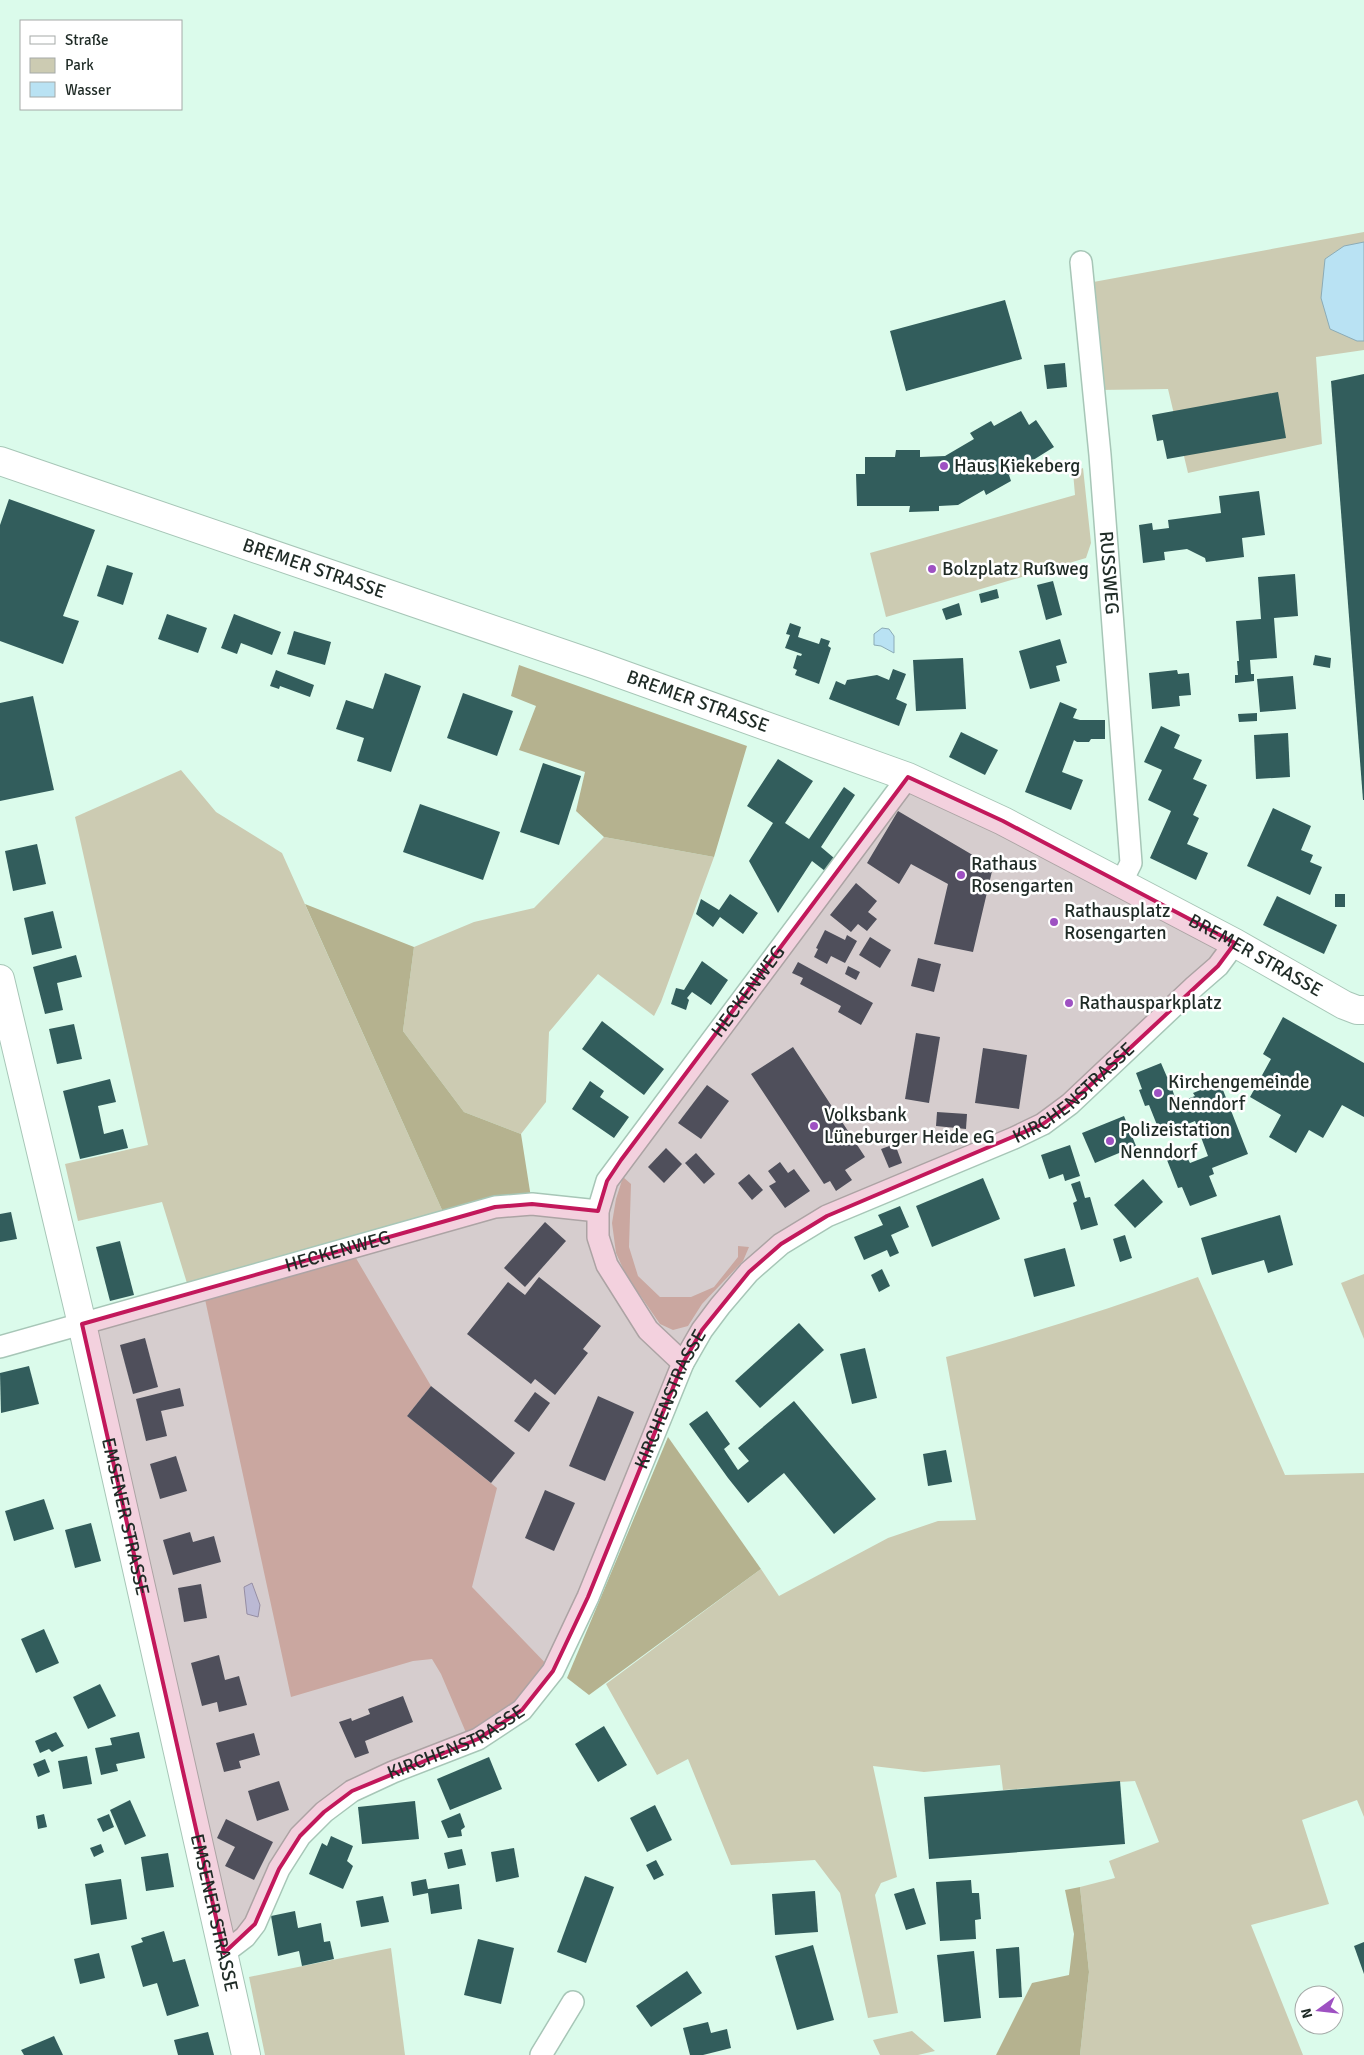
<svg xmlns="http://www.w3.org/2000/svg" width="1364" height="2055" font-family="Signika,sans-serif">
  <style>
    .green { fill: #cccbb2 }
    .forest { fill: #b5b28f }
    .water { fill: #b9e2f3; stroke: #8babb6 }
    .building { fill: #325d5c }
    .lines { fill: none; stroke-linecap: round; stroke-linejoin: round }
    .street-casing { stroke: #a7c6b7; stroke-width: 24 }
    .secondary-casing { stroke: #a7c6b7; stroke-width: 30 }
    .street { stroke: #fff; stroke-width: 21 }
    .secondary { stroke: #fff; stroke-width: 28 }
    .marked { fill: #c2185b; fill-opacity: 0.2; stroke: #c2185b; stroke-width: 4; stroke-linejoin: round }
    .poi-dot { fill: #9e51c2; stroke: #fff; stroke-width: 2 }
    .labels { text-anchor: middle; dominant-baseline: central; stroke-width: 5; stroke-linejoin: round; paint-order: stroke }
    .poi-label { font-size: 19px; fill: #1f2b26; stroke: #fff; text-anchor: start }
    .street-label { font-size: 19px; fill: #1f2b26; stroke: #fff }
  </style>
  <rect width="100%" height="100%" fill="#dbfbeb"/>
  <g class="green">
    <polygon points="1364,232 1364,350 1316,357 1322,444 1188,473 1168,389 1099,390 1088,283"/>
    <polygon points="1083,468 1091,543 1086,558 886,617 870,553 1075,495 1073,472"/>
    <polygon points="181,770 216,812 282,853 447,1221 350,1248 431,1386 407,1416 497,1488 472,1587 553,1671 470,1742 441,1674 432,1659 413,1661 291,1697 203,1290 190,1293 162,1202 78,1221 65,1164 148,1145 75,817"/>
    <polygon points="604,837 714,857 661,1002 654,1016 598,974 549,1032 546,1102 521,1134 464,1112 403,1031 414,947 474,922 534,908"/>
    <polygon points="623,1177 631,1184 629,1247 638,1276 660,1297 691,1297 714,1287 738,1257 738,1246 749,1247 743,1261 702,1304 688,1326 673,1330 660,1324 626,1275 616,1253 612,1223 616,1199"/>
    <polygon points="1364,1274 1364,1339 1341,1283"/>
    <path d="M1198 1277 1285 1475 1364 1473V1817L1357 1800 1302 1820 1329 1904 1251 1925 1303 2055H1080L1089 1972 1080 1887 1115 1878 1109 1861 1159 1842 1135 1781 1003 1790 1000 1765 924 1772 873 1766 897 1877 881 1883 875 1895 898 2013 868 2018 840 1893 815 1860 731 1865 688 1759 657 1775 606 1684 761 1569 779 1596 888 1538 938 1521 976 1520 946 1357C1031 1334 1115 1307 1198 1277Z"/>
    <polygon points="391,1948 405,2055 265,2055 249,1977"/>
    <polygon points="912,2031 935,2051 918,2055 880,2055 873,2040"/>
  </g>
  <g class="forest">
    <polygon points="519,665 747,746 714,857 604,837 576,811 585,772 519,750 536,706 511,696"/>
    <polygon points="305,904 414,947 403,1031 464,1112 521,1134 532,1204 447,1221"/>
    <polygon points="668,1437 761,1569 589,1695 567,1678"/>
    <polygon points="1080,1887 1089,1972 1080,2055 996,2055 1032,1983 1069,1975 1074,1934 1065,1890"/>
  </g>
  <g class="water">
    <polygon points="1364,242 1364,341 1357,341 1330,329 1321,298 1325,259 1344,246"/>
    <polygon points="882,628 889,629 894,636 894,653 881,646 874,645 874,634"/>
    <polygon points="252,1583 260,1605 258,1617 247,1614 244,1587"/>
  </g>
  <g class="building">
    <polygon points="1005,300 1022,359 906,391 890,331"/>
    <polygon points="1065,363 1067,387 1047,389 1044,365"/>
    <polygon points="1364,374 1364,800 1363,800 1331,381"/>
    <polygon points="1278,392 1286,438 1167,459 1163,440 1157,441 1152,415"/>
    <polygon points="1021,411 1029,425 1036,420 1054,447 1009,475 1011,481 986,495 984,490 958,505 939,506 939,511 909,512 910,506 857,506 856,474 865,474 865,457 895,457 896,450 920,450 920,457 945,456 974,439 970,433 991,421 994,426"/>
    <polygon points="1259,491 1265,535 1242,538 1244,557 1206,562 1205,558 1187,549 1164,552 1165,560 1143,563 1139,525 1152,523 1153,530 1169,528 1168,520 1221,513 1219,496"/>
    <polygon points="9,499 95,530 63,616 79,621 63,664 0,641 0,525"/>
    <polygon points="107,565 133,573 123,605 97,596"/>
    <polygon points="1295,574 1298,616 1274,618 1277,658 1250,660 1251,674 1254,674 1254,681 1235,683 1235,675 1238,675 1237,661 1239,661 1236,621 1261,619 1258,577"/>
    <polygon points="1053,581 1062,615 1046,620 1037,585"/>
    <polygon points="997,589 999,598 981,603 979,594"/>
    <polygon points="959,603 962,615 946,620 942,609"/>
    <polygon points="167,614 207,628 198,653 158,639"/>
    <polygon points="234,614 281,632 272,655 241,643 237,654 221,648"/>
    <polygon points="790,623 801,627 798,637 819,644 821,638 830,641 828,646 831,648 819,684 795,675 797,670 793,668 797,655 801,656 802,654 785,648 790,635 786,634"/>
    <polygon points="294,631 331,642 325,665 287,654"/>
    <polygon points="1060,639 1067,663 1056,666 1060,681 1030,689 1019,651"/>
    <polygon points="1315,655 1331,658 1330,668 1313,665"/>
    <polygon points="963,658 966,709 916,711 913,660"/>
    <polygon points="893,669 906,674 896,699 907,704 899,726 829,699 836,681 845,685 847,680 877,675 889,680"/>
    <polygon points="276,670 314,685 310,697 280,686 279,689 270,686"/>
    <polygon points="1177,670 1178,674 1189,673 1191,695 1179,696 1180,706 1152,709 1149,673"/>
    <polygon points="385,673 421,686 391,772 357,761 364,738 336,729 346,700 373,709"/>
    <polygon points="1293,676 1296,709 1260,712 1257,679"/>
    <polygon points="463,693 513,711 497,756 447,738"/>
    <polygon points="33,696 54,790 0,801 0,703"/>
    <polygon points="1060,702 1077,709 1073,718 1080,720 1105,720 1105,739 1091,739 1089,742 1077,742 1074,740 1062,772 1083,780 1071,810 1025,792"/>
    <polygon points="1257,713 1257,721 1239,722 1238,714"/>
    <polygon points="1161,726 1180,735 1174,748 1202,760 1193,779 1207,785 1193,815 1199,818 1187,844 1208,853 1196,880 1150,858 1171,811 1148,800 1162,770 1144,762"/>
    <polygon points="961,732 998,750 985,775 949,757"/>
    <polygon points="1288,733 1290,777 1256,779 1254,735"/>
    <polygon points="778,759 813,781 785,823 809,839 844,787 855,795 821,847 834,858 825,871 812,861 778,913 749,861 773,823 747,806"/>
    <polygon points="543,763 581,776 559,845 520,832"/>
    <polygon points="420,804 500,832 483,880 403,852"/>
    <polygon points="1273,808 1311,826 1301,850 1313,855 1310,862 1322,867 1310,895 1247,866"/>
    <polygon points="898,811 993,867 973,952 934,944 948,884 911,864 899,884 867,863"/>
    <polygon points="37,844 46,884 13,891 5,851"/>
    <polygon points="856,883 877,901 868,912 877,919 867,931 858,924 851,932 830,915"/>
    <polygon points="730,894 758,913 743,934 720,917 713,927 696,914 701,899 719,910"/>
    <rect x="1335" y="894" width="10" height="13"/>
    <polygon points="1277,896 1337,925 1324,954 1263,925"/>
    <polygon points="53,911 62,948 32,955 24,918"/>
    <polygon points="825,930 845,940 847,935 857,941 845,963 831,956 827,964 814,957 818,949 816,948"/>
    <polygon points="870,937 891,950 880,968 859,955"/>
    <polygon points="76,955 82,977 57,983 63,1010 45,1014 33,967"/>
    <polygon points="918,958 941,964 934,992 911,986"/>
    <polygon points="702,961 728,980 711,1005 692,992 687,998 689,1000 686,1010 671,1004 676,988 684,990"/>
    <polygon points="798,962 873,1003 861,1025 838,1012 841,1006 800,984 803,978 792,973"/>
    <polygon points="848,966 860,972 856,980 845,974"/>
    <polygon points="1283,1017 1364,1063 1364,1117 1342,1105 1323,1138 1309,1130 1296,1153 1269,1137 1281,1115 1250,1097 1271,1059 1263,1054"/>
    <polygon points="602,1021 664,1069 644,1095 582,1049"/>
    <polygon points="74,1024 82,1059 57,1064 49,1029"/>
    <polygon points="916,1033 940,1037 929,1103 905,1099"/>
    <polygon points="793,1047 865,1157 845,1170 852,1180 836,1191 830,1181 824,1184 751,1074"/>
    <polygon points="983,1048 1027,1055 1019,1109 975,1103"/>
    <polygon points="1161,1063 1167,1077 1169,1076 1173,1085 1171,1086 1177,1103 1195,1096 1193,1093 1213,1085 1214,1088 1221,1085 1248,1154 1212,1168 1214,1174 1209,1176 1217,1196 1190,1206 1182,1187 1178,1188 1167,1160 1185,1153 1190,1163 1208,1156 1195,1121 1161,1135 1149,1105 1145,1106 1139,1090 1142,1089 1136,1073"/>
    <polygon points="110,1079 116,1102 98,1106 104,1134 123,1129 128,1148 80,1159 63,1091"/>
    <polygon points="590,1081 604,1091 600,1097 629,1117 614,1138 572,1109"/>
    <polygon points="707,1085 729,1101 701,1139 678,1123"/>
    <polygon points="937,1112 967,1114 966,1129 936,1126"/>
    <polygon points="1124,1116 1136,1146 1095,1163 1082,1133"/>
    <polygon points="895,1144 902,1163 889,1168 881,1149"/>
    <polygon points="1070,1145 1080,1176 1065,1181 1063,1174 1049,1179 1041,1155"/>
    <polygon points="666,1148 682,1164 664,1183 648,1167"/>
    <polygon points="696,1153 715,1174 704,1184 685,1163"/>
    <polygon points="780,1162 788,1173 794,1169 810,1191 785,1208 769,1186 776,1182 768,1171"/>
    <polygon points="749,1174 763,1190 752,1200 738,1183"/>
    <polygon points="983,1178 1000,1219 932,1247 916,1206"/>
    <polygon points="1143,1179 1163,1202 1135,1228 1114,1205"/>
    <polygon points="1080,1181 1085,1198 1090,1197 1098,1225 1081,1230 1073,1203 1077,1201 1071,1184"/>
    <polygon points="900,1206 909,1227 891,1235 899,1253 890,1257 887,1250 864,1260 854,1237 883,1225 878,1215"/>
    <polygon points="11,1212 17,1239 0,1242 0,1214"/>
    <polygon points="1280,1215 1293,1265 1268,1273 1264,1260 1212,1275 1201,1238"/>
    <polygon points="545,1222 566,1241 525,1287 504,1268"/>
    <polygon points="1125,1235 1132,1258 1120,1262 1113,1239"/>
    <polygon points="120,1241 134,1295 110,1301 96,1247"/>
    <polygon points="1065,1248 1075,1286 1034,1297 1024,1259"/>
    <polygon points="882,1269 890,1286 879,1292 871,1275"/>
    <polygon points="539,1277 601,1326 583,1349 588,1353 555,1395 535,1379 531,1384 467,1334 508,1282 525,1295"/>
    <polygon points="799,1323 824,1350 760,1408 735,1381"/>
    <polygon points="145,1338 158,1387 133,1394 120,1345"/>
    <polygon points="865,1348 877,1398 852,1404 840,1354"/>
    <polygon points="29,1366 39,1404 1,1413 0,1373"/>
    <polygon points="431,1386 515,1453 491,1483 407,1416"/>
    <polygon points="180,1388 184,1406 161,1411 167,1436 146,1441 136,1399"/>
    <polygon points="535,1392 550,1403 529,1432 514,1421"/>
    <polygon points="598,1396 634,1412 605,1481 569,1466"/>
    <polygon points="794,1401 876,1499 834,1534 784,1473 748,1503 728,1478 689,1424 707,1411 730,1444 724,1449 738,1470 749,1461 738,1448"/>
    <polygon points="946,1450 952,1482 928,1486 923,1454"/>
    <polygon points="176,1456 187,1491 160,1499 150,1464"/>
    <polygon points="545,1490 575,1503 554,1551 525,1538"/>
    <polygon points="44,1499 54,1529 14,1541 5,1511"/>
    <polygon points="91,1523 101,1561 75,1568 65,1530"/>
    <polygon points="190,1532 193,1542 214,1536 221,1562 173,1575 163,1540"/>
    <polygon points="201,1584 207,1618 184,1622 178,1588"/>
    <polygon points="44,1629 59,1663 36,1673 21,1639"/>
    <polygon points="219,1655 225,1680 239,1676 247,1705 219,1712 217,1702 202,1706 191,1663"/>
    <polygon points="100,1684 116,1716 88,1729 73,1697"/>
    <polygon points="403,1696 413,1722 365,1741 369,1753 355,1758 339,1722 351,1718 352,1721 370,1714 368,1709"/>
    <polygon points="604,1726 627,1765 598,1782 575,1744"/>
    <polygon points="56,1732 64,1746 52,1752 49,1749 40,1753 35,1741"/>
    <polygon points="139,1732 145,1758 116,1764 118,1771 101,1775 95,1748 112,1745 110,1738"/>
    <polygon points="254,1733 260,1755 239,1761 241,1768 224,1772 216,1743"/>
    <polygon points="87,1756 92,1784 63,1789 58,1761"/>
    <polygon points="489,1757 502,1789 450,1810 437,1779"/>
    <polygon points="45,1759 50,1772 38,1777 33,1764"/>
    <polygon points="279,1781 289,1810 257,1821 248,1791"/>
    <polygon points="1120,1781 1125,1844 929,1859 924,1797"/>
    <polygon points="130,1800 146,1836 125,1845 110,1810"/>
    <polygon points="415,1801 419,1839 362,1844 358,1807"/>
    <polygon points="655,1805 672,1840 647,1852 630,1818"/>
    <polygon points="460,1813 465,1827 461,1830 462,1836 448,1838 441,1821"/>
    <polygon points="44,1814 47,1827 38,1829 36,1816"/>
    <polygon points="109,1814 114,1827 103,1832 97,1819"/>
    <polygon points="226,1819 273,1842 254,1880 225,1866 235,1847 217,1838"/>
    <polygon points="331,1836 353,1846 347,1861 353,1866 343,1889 309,1874 322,1843 327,1846"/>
    <polygon points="101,1844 104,1852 94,1857 90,1848"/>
    <polygon points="514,1848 519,1877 496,1882 491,1852"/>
    <polygon points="462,1849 466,1865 448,1869 444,1853"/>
    <polygon points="168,1853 174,1887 146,1891 141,1857"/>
    <polygon points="656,1860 664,1875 654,1880 646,1865"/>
    <polygon points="585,1876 614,1887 586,1963 557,1952"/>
    <polygon points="121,1879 127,1919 91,1925 85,1884"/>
    <polygon points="426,1879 428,1889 459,1884 462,1909 431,1914 428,1893 413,1896 411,1882"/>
    <polygon points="971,1880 972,1893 979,1893 981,1919 975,1920 976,1939 940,1941 936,1882"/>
    <polygon points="914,1888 926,1924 906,1930 894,1894"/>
    <polygon points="815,1891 818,1932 775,1935 772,1894"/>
    <polygon points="383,1896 389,1922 361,1927 356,1901"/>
    <polygon points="295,1911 298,1928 321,1923 324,1942 330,1941 334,1959 302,1966 299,1951 278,1956 271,1916"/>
    <polygon points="164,1931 173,1962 185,1959 199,2006 167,2016 157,1983 143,1987 131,1946 143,1942 141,1938"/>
    <polygon points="478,1939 514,1948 501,2004 464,1995"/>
    <polygon points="1364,1942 1364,1974 1354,1946"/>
    <polygon points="813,1945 834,2020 797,2030 775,1956"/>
    <polygon points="1019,1947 1022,1997 999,1998 996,1949"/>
    <polygon points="974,1951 981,2018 944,2022 937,1955"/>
    <polygon points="99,1953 105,1978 80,1984 74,1959"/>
    <polygon points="687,1971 702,1993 651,2027 636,2006"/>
    <polygon points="708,2022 711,2033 727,2029 731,2048 703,2055 690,2055 683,2028"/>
    <polygon points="208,2032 214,2055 178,2055 174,2040"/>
    <polygon points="54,2036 63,2055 24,2055 21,2050"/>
  </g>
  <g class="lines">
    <g class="street-casing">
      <g id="street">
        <path id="s1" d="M1081 262 1100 455 1131 863 1121 883"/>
        <path id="s2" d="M0 1347 495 1207 532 1204 598 1211"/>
        <path id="s3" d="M683 1363 648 1330 607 1265 598 1237V1211L607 1181 908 777"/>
        <path id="s4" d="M224 1953 245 1937 255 1924 279 1869 300 1836 324 1812 352 1791 393 1772 478 1739 522 1710 553 1671 588 1597 683 1363 702 1330 720 1306 749 1272 781 1244 827 1216 1014 1138 1043 1124 1070 1104 1195 986 1218 966 1235 943"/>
        <polyline points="541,2055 573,2002"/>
      </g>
    </g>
    <g class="secondary-casing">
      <g id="secondary">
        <path id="s5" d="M0 461 596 665 908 777 1003 821 1235 943 1344 1005 1357 1010H1364"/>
        <path id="s6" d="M0 979 82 1324 246 2055"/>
      </g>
    </g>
    <use href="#street" class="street"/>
    <use href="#secondary" class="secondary"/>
  </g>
  <path class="marked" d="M908 777 1003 821 1235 943 1218 966 1070 1104 1043 1124 827 1216 781 1244 749 1272 702 1330 683 1363 588 1597 553 1671 522 1710 478 1739 352 1791 324 1812 300 1836 279 1869 255 1924 224 1953 82 1324 495 1207 532 1204 598 1211 607 1181 621 1160Z"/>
  <g class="poi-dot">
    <circle cx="944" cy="466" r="5"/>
    <circle cx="932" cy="569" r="5"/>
    <circle cx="961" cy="875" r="5"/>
    <circle cx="1054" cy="922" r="5"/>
    <circle cx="1069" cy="1003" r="5"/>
    <circle cx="1158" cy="1093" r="5"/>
    <circle cx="814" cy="1126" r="5"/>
    <circle cx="1110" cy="1141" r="5"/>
  </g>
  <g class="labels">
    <g class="poi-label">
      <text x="954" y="466">Haus Kiekeberg</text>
      <text x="942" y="569">Bolzplatz Rußweg</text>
      <text x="971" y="864">Rathaus<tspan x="971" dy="22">Rosengarten</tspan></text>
      <text x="1064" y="911">Rathausplatz<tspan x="1064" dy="22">Rosengarten</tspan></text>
      <text x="1079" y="1003">Rathausparkplatz</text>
      <text x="1168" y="1082">Kirchengemeinde<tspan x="1168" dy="22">Nenndorf</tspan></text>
      <text x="824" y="1115">Volksbank<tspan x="824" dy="22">Lüneburger Heide eG</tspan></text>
      <text x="1120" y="1130">Polizeistation<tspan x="1120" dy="22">Nenndorf</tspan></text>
    </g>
    <g class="street-label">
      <text stroke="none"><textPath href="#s5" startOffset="332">BREMER STRASSE</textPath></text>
      <text stroke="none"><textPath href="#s1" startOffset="312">RUSSWEG</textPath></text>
      <text stroke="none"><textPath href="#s5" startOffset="738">BREMER STRASSE</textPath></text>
      <text stroke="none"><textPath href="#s5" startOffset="1352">BREMER STRASSE</textPath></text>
      <text stroke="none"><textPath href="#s3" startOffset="448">HECKENWEG</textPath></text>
      <text stroke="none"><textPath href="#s4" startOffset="1271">KIRCHENSTRASSE</textPath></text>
      <text stroke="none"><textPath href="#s2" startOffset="351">HECKENWEG</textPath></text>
      <text stroke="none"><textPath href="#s4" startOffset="746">KIRCHENSTRASSE</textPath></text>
      <text stroke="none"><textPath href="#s6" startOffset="552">EMSENER STRASSE</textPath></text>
      <text stroke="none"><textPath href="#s4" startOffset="326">KIRCHENSTRASSE</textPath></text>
      <text stroke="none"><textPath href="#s6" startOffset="958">EMSENER STRASSE</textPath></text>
    </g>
  </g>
  <rect x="20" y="20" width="162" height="90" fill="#ffffff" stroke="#a5aaa8"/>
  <rect x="30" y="36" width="25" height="8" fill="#ffffff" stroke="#a5aaa8"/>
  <text x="65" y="45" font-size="15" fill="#1f2b26">Straße</text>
  <rect x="30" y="58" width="25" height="15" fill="#cccbb2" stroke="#a5aaa8"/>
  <text x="65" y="70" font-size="15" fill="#1f2b26">Park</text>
  <rect x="30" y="82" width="25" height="15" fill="#b9e2f3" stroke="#a5aaa8"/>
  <text x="65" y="95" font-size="15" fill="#1f2b26">Wasser</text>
  <g transform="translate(1319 2010) rotate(255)"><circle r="24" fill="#ffffff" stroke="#a5aaa8"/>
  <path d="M0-4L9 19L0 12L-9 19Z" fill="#9e51c2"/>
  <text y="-8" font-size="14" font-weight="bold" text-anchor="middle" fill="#1f2b26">N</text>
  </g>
</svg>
